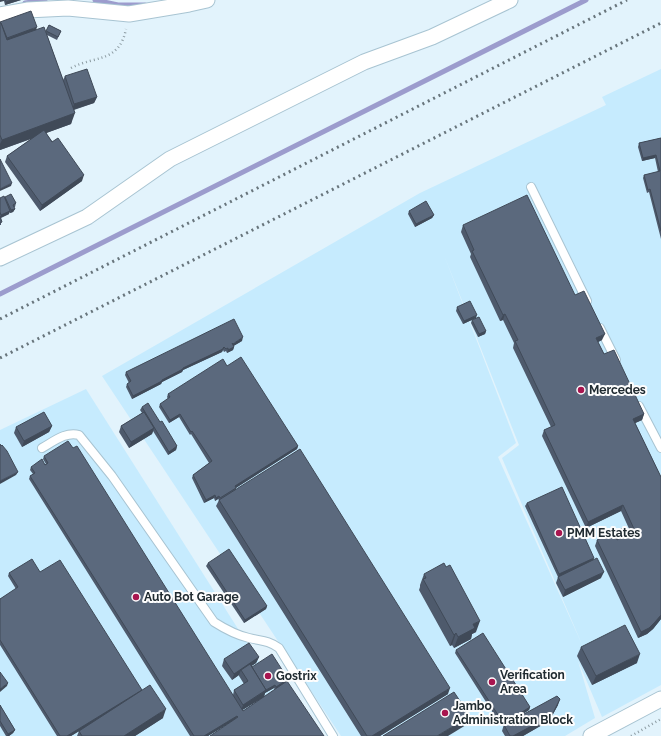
<svg xmlns="http://www.w3.org/2000/svg" width="661" height="736" font-family="Raleway,sans-serif">
  <style>
    .built { fill: #c6ebfe; fill-rule: evenodd }
    .lines { fill: none; stroke-linecap: round; stroke-linejoin: round }
    .stream { stroke: #9c9ccd; stroke-width: 5 }
    .lane-casing { stroke: #a8c4d2; stroke-width: 10 }
    .street-casing { stroke: #a8c4d2; stroke-width: 17 }
    .path { stroke: #8d9ca3; stroke-width: 2.5; stroke-dasharray: 1 3; stroke-linecap: butt }
    .lane { stroke: #fff; stroke-width: 8 }
    .street { stroke: #fff; stroke-width: 15 }
    .rail { stroke: #68757c; stroke-width: 3; stroke-dasharray: 2 4; stroke-linecap: butt }
    .wall { fill: #4e5a6c; fill-rule: evenodd }
    .shaded-wall { fill: #404a58 }
    .building { fill: #5b697d; stroke: #404a58 }
    .poi-dot { fill: #a8154f; stroke: #fdfdfd; stroke-width: 1.5 }
    .labels { text-anchor: middle; dominant-baseline: central; stroke-width: 4; stroke-linejoin: round; paint-order: stroke }
    .poi-label { font-size: 12px; font-weight: bold; fill: #202b31; stroke: #fdfdfd; text-anchor: start }
  </style>
  <rect width="100%" height="100%" fill="#e2f3fc"/>
  <g class="built">
    <path d="M661 69V685L602 717 578 661 595 718 565 736H341L102 376 420 193 606 105 602 97ZM444 255 519 445 502 458 584 649 498 457 516 443Z"/>
    <polygon points="86,389 306,736 0,736 0,430"/>
  </g>
  <g class="lines">
    <g class="stream">
      <polyline points="95,0 118,5 145,5"/>
      <polyline points="25,3 45,0"/>
      <polyline points="0,294 586,0"/>
    </g>
    <g class="lane-casing">
      <g id="lane">
        <polyline points="531,187 587,301"/>
        <polyline points="600,328 616,360"/>
        <polyline points="639,406 661,448"/>
        <path d="M42 448C53 442 66 431 79 435L112 476 214 622C225 629 236 635 249 638 261 641 268 640 279 648L333 736"/>
      </g>
    </g>
    <g class="street-casing">
      <g id="street">
        <polyline points="0,15 27,10 68,8 129,14 189,4 207,0"/>
        <polyline points="0,258 87,217 170,159 364,62 432,37 510,0"/>
        <polyline points="591,736 661,699"/>
      </g>
    </g>
    <g class="path">
      <path d="M71 68C96 55 119 63 126 29"/>
      <polyline points="631,736 661,719"/>
    </g>
    <use href="#lane" class="lane"/>
    <use href="#street" class="street"/>
    <g class="rail">
      <polyline points="0,319 627,0"/>
      <polyline points="0,358 661,23"/>
    </g>
  </g>
  <g class="wall">
    <polygon points="0,0 21,0 5,5 4,1"/>
    <polygon points="0,22 46,32 49,25 61,31 57,40 47,35 63,80 65,76 97,97 94,103 74,110 71,124 46,133 82,181 40,211 5,162 7,156 31,139 0,150"/>
    <polygon points="661,138 661,239 649,192 647,193 643,178 644,175 658,172 655,158 642,161 638,147 639,143"/>
    <polygon points="5,197 16,203 15,207 14,207 15,209 13,212 10,213 9,212 9,214 1,218 1,225 0,225 0,198 4,198"/>
    <polygon points="409,211 434,215 432,218 415,227 408,214"/>
    <polygon points="463,225 575,295 602,340 598,342 604,354 644,414 642,420 635,423 661,477 661,619 653,629 647,634 638,638 595,546 597,540 615,534 616,531 626,535 631,533 621,511 586,528 542,436 544,430 551,427 513,348 514,343 503,320 500,321 470,257 471,254 461,232"/>
    <polygon points="457,307 476,318 463,324 456,311"/>
    <polygon points="472,320 486,331 485,334 478,337 471,323"/>
    <polygon points="242,341 233,346 234,347 233,350 227,353 226,351 224,352 223,350 222,352 183,370 182,372 162,382 161,384 132,399 126,387 127,384 129,383 125,375 126,372"/>
    <polygon points="227,366 298,446 297,449 236,488 236,490 448,694 380,736 361,736 216,506 219,500 218,499 215,501 214,498 204,503 192,478 193,475 209,463 191,434 190,435 179,417 169,423 159,407 160,404 168,399 167,397 168,394"/>
    <polygon points="142,407 160,422 177,446 176,450 168,455 153,431 152,434 129,448 119,432 121,426 142,413 140,410"/>
    <polygon points="52,426 49,432 22,447 14,433 16,427"/>
    <path d="M44 456 233 695 234 690 244 684 239 676V675L232 680 222 666 224 659 259 657 256 663 251 666 287 682 236 719 208 736H190L29 479 30 476 33 474 30 470 31 467 46 464 43 459ZM274 688 275 690 243 711 242 710 264 697 265 693Z"/>
    <polygon points="527,503 594,560 601,578 563,597 556,583 558,577 565,573 558,577 525,506"/>
    <polygon points="208,563 267,606 266,609 244,623 206,566"/>
    <polygon points="40,572 142,690 163,718 135,736 77,736 79,731 81,730 71,736 57,736 0,645 0,599 16,589 8,576 9,573"/>
    <polygon points="424,574 476,632 472,634 471,639 454,648 452,645 450,646 419,590 420,587 420,585"/>
    <polygon points="581,647 637,663 592,685 577,656"/>
    <polygon points="456,650 530,707 529,710 523,714 558,705 549,721 523,736 505,736 502,731 504,724 503,722 500,724 455,653"/>
    <polygon points="0,705 15,730 13,733 9,736 6,736 0,726"/>
  </g>
  <g class="shaded-wall">
    <polygon points="0,0 4,0 4,1 0,2"/>
    <polygon points="12,0 21,0 5,5 6,2"/>
    <polygon points="37,27 35,33 3,45 6,39"/>
    <polygon points="97,97 94,103 72,110 74,104"/>
    <polygon points="75,113 71,124 0,150 0,144 2,140"/>
    <polygon points="656,155 655,158 642,161 643,158"/>
    <polygon points="84,175 82,181 40,211 42,205"/>
    <polygon points="12,183 11,186 0,191 0,189"/>
    <polygon points="15,209 13,212 10,213 11,210"/>
    <polygon points="10,211 9,214 0,218 1,215"/>
    <polygon points="434,215 432,218 415,227 416,224"/>
    <polygon points="505,314 503,320 500,321 503,315"/>
    <polygon points="477,315 476,318 463,324 464,321"/>
    <polygon points="486,331 485,334 478,337 479,334"/>
    <polygon points="605,334 602,340 594,344 596,338"/>
    <polygon points="243,337 242,341 232,347 233,344"/>
    <polygon points="224,347 222,352 183,370 182,372 162,382 161,384 132,399 133,396 162,380 183,368"/>
    <polygon points="234,347 233,350 227,353 228,350"/>
    <polygon points="180,414 179,417 169,423 170,420"/>
    <polygon points="644,414 642,420 631,425 633,419"/>
    <polygon points="52,426 49,432 22,447 24,441"/>
    <polygon points="154,428 152,434 129,448 131,442"/>
    <polygon points="177,446 176,450 168,455 169,452"/>
    <polygon points="298,446 297,449 234,489 235,486"/>
    <polygon points="18,472 16,475 0,484 0,481"/>
    <polygon points="215,495 214,498 204,503 206,500"/>
    <polygon points="219,496 218,499 215,501 216,498"/>
    <polygon points="623,505 621,511 586,528 588,522"/>
    <polygon points="594,558 593,561 558,577 559,574"/>
    <polygon points="604,572 601,578 563,597 565,590"/>
    <polygon points="267,606 266,609 244,623 245,620"/>
    <polygon points="661,615 661,619 653,629 647,634 638,638 641,632"/>
    <polygon points="480,621 476,632 472,634 471,639 454,648 458,637 473,624"/>
    <polygon points="456,633 452,645 450,646 454,635"/>
    <polygon points="640,654 637,663 592,685 596,676"/>
    <polygon points="259,657 256,663 243,672 241,670 239,675 232,680 234,674"/>
    <polygon points="288,679 286,682 275,690 276,687"/>
    <polygon points="8,683 7,686 0,692 0,689"/>
    <polygon points="275,685 274,688 265,693 264,697 241,711 243,705"/>
    <polygon points="450,688 448,694 380,736 372,736"/>
    <polygon points="142,690 141,693 71,736 67,736"/>
    <polygon points="560,699 558,705 549,721 523,736 513,736"/>
    <polygon points="530,707 529,710 505,725 506,722"/>
    <polygon points="166,709 163,718 135,736 124,736"/>
    <polygon points="237,716 236,719 208,736 204,736"/>
    <polygon points="470,716 466,725 448,736 437,736"/>
    <polygon points="504,719 503,722 500,724 502,721"/>
    <polygon points="15,730 13,733 9,736 7,736 8,734"/>
  </g>
  <g class="building">
    <polygon points="5,0 12,0 6,2"/>
    <polygon points="31,11 37,27 7,38 1,23 0,23 0,22"/>
    <polygon points="0,23 1,23 7,40 44,27 75,113 2,140 0,135"/>
    <polygon points="49,25 61,31 58,37 46,31"/>
    <polygon points="87,69 97,97 74,104 65,76"/>
    <polygon points="44,130 52,142 58,138 84,175 42,205 7,156"/>
    <polygon points="661,138 661,231 650,189 648,190 644,175 660,171 656,155 643,158 639,143"/>
    <polygon points="0,159 12,183 0,189"/>
    <polygon points="11,194 16,203 13,205 15,209 11,210 5,197"/>
    <polygon points="527,195 575,295 584,291 605,334 596,338 604,354 614,350 644,414 633,419 661,477 661,615 655,622 649,628 641,632 597,540 614,532 617,540 620,538 616,531 623,528 626,535 635,531 623,505 588,522 544,430 555,425 515,341 518,340 505,314 503,315 472,251 474,250 463,225"/>
    <polygon points="4,196 10,211 1,215 0,212 0,198"/>
    <polygon points="426,201 434,215 416,224 409,211"/>
    <polygon points="0,216 2,222 0,223"/>
    <polygon points="470,301 477,315 464,321 457,307"/>
    <polygon points="479,317 486,331 479,334 472,320"/>
    <polygon points="234,319 243,337 233,344 232,343 234,347 228,350 228,348 226,349 224,347 223,348 223,349 183,368 183,369 162,380 162,381 133,396 127,384 131,381 126,372"/>
    <polygon points="241,357 298,446 235,486 236,488 220,498 219,496 216,498 215,495 206,500 193,475 212,461 192,431 191,432 180,414 170,420 160,404 170,397 168,394 223,359 227,366"/>
    <polygon points="148,403 160,422 162,421 177,446 169,452 142,407"/>
    <polygon points="44,412 52,426 24,441 16,427"/>
    <polygon points="144,412 154,428 131,442 121,426"/>
    <polygon points="68,441 73,448 77,446 243,711 287,681 324,736 210,736 238,717 237,716 204,736 194,736 30,476 35,473 31,467 42,459 45,465 48,463 44,456"/>
    <polygon points="0,444 1,446 2,445 7,451 18,472 0,481"/>
    <polygon points="300,449 450,688 372,736 367,736 219,500"/>
    <polygon points="562,487 594,558 559,574 527,503"/>
    <polygon points="229,549 267,606 245,620 208,563"/>
    <polygon points="597,558 604,572 565,590 558,577"/>
    <polygon points="32,559 40,572 60,560 142,690 67,736 60,736 0,640 0,599 18,587 9,573"/>
    <polygon points="444,563 446,567 450,565 480,621 473,624 475,628 458,637 456,633 454,635 423,579 426,578 424,574"/>
    <polygon points="625,625 640,654 596,676 581,647"/>
    <polygon points="483,633 530,707 506,722 504,719 502,721 456,650"/>
    <polygon points="249,643 259,657 234,674 224,659"/>
    <polygon points="272,654 288,679 276,687 275,685 266,690 252,667"/>
    <polygon points="250,664 266,690 243,705 234,690 248,681 241,670"/>
    <polygon points="0,672 8,683 0,689"/>
    <polygon points="150,685 166,709 124,736 82,736 79,731"/>
    <polygon points="454,692 470,716 437,736 383,736"/>
    <polygon points="557,696 560,699 552,715 513,736 510,736 504,725"/>
    <polygon points="0,705 15,730 8,734 0,721"/>
  </g>
  <g class="poi-dot">
    <circle cx="581" cy="390" r="4"/>
    <circle cx="559" cy="533" r="4"/>
    <circle cx="136" cy="597" r="4"/>
    <circle cx="268" cy="676" r="4"/>
    <circle cx="492" cy="682" r="4"/>
    <circle cx="445" cy="713" r="4"/>
  </g>
  <g class="labels">
    <g class="poi-label">
      <text x="589" y="390">Mercedes</text>
      <text x="567" y="533">PMM Estates</text>
      <text x="144" y="597">Auto Bot Garage</text>
      <text x="500" y="675">Verification<tspan x="500" dy="14">Area</tspan></text>
      <text x="276" y="676">Gostrix</text>
      <text x="453" y="706">Jambo<tspan x="453" dy="14">Administration Block</tspan></text>
    </g>
  </g>
</svg>
